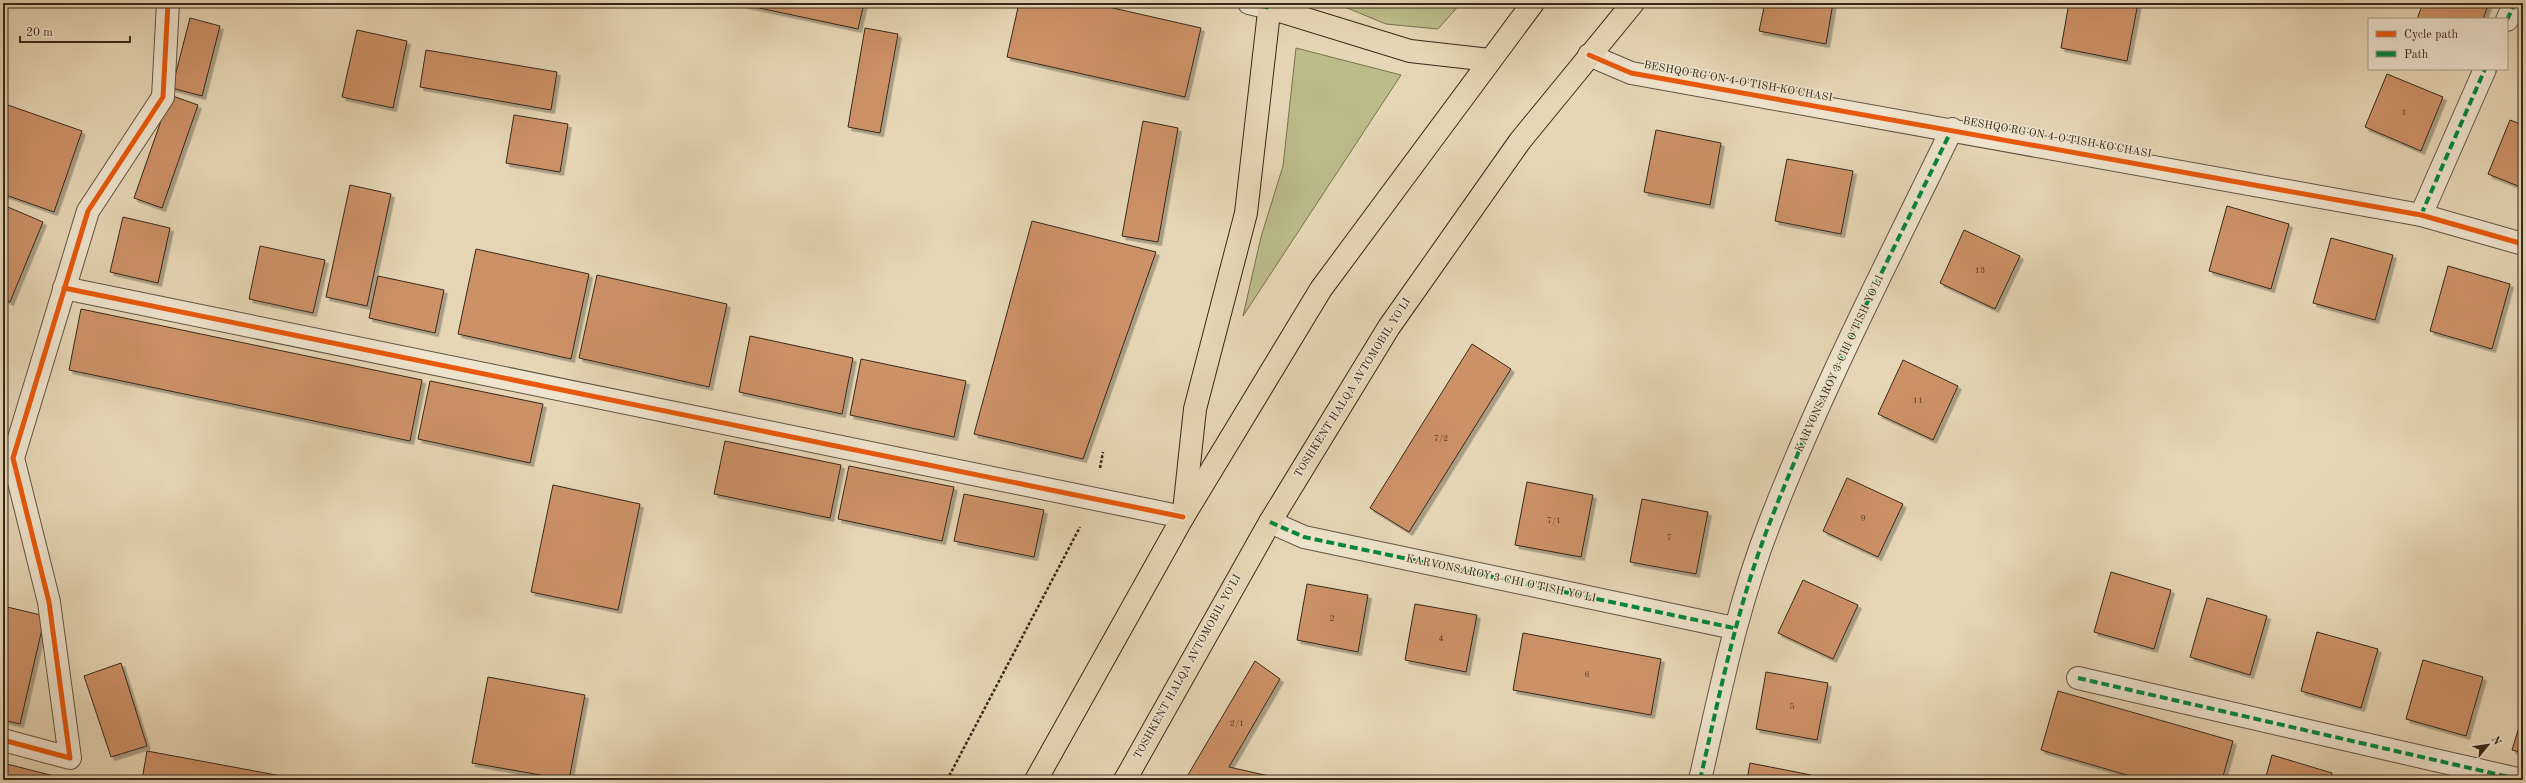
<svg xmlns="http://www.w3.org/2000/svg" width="2526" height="783" font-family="'Old Standard TT',serif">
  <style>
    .grass { fill: #bcbc89; stroke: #797251 }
    .building { fill: #cd9168; stroke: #362919; filter: url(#shadow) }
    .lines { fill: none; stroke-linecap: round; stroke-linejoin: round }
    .street-casing { stroke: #625440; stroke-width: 24 }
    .highway-casing { stroke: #362919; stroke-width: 24 }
    .path { stroke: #362919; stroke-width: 2.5; stroke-dasharray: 3 2; stroke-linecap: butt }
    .street { stroke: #efe4cf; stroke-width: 22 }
    .highway { stroke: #e6d6b5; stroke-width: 22 }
    .quiet { stroke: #00873e; stroke-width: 4; stroke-dasharray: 8 4; stroke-linecap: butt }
    .cycleway-casing { stroke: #efe4cf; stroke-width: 8 }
    .cycleway { stroke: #e8590c; stroke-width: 5 }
    .labels { text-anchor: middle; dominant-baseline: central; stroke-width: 3; stroke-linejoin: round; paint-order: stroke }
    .number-label { font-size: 9px; fill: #5c432d }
    .street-label { font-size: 11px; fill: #362919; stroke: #efe4cf }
  </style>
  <defs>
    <filter id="shadow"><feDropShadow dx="3.5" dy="3.5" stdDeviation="0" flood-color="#0004"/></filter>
  </defs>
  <rect width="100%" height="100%" fill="#e6d6b5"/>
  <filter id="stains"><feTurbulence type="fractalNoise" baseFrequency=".005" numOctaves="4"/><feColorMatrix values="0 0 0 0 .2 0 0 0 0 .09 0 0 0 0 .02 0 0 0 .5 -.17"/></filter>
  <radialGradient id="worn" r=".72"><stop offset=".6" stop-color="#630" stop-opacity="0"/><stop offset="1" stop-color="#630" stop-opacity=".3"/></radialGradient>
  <g class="grass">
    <polygon points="1335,3 1461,3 1438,29 1386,24"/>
    <polygon points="1296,48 1401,75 1243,316 1261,237 1283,166"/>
  </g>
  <g class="building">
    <polygon points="736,3 864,3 858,29"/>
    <polygon points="1019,3 1091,3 1201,28 1185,97 1007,57"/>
    <polygon points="1765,3 1833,3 1826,44 1759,31"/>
    <polygon points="2069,3 2138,3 2127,61 2061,48"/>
    <polygon points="2423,3 2489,3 2483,19 2417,19"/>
    <polygon points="190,18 220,26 202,96 172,88"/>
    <polygon points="865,28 898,34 880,133 848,127"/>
    <polygon points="357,30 407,41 393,108 342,97"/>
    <polygon points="426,50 557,72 551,110 420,87"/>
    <polygon points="2387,74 2443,97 2421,151 2365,127"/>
    <polygon points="170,95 198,105 162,208 134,198"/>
    <polygon points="5,104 82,131 54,212 3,194"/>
    <polygon points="514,115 568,124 560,172 506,163"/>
    <polygon points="2510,120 2523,125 2523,188 2488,174"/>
    <polygon points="1143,121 1178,128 1158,242 1122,236"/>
    <polygon points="1656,130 1721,143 1710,205 1644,192"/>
    <polygon points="1787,159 1853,171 1841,234 1775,221"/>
    <polygon points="350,185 391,194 367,306 326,297"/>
    <polygon points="3,205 43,222 10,302 3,299"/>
    <polygon points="2227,206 2289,224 2271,289 2209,271"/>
    <polygon points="123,217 170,228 158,283 110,272"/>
    <polygon points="1032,221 1156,252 1083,459 974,434"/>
    <polygon points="1964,230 2020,256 1995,309 1940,283"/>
    <polygon points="2331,238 2393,255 2375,320 2313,303"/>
    <polygon points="260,246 325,260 313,313 249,299"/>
    <polygon points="476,249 589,274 571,359 458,334"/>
    <polygon points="2448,266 2510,284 2492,349 2430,331"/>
    <polygon points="597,275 727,304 709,387 579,358"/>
    <polygon points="378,276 444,290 435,333 369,318"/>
    <polygon points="81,309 422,380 410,441 69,370"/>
    <polygon points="750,336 853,358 842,414 739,392"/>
    <polygon points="1472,344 1511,369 1409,532 1370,508"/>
    <polygon points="861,359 966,381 954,437 850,415"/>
    <polygon points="1903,360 1958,386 1933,440 1878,414"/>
    <polygon points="430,381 543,404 530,463 418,439"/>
    <polygon points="725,441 841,465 830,518 714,494"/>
    <polygon points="849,466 954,487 942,541 838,519"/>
    <polygon points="1847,478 1903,504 1878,557 1823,531"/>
    <polygon points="1527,482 1593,495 1581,557 1515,545"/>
    <polygon points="553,485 640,504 618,610 531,592"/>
    <polygon points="964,494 1044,510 1034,557 954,541"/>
    <polygon points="1642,499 1708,512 1696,574 1630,562"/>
    <polygon points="2111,572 2171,590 2154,649 2094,632"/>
    <polygon points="1803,580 1858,605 1833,659 1778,633"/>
    <polygon points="1307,584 1368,595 1358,652 1297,640"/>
    <polygon points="2207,598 2267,616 2250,675 2190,657"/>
    <polygon points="1415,604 1477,615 1466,672 1405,660"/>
    <polygon points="3,606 45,616 20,724 3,720"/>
    <polygon points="2317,632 2378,649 2361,708 2301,691"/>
    <polygon points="1523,633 1661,659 1651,715 1513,690"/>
    <polygon points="2423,660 2483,677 2466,736 2406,719"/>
    <polygon points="1255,661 1280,679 1229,767 1287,780 1185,780"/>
    <polygon points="121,663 147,746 111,757 84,676"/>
    <polygon points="1766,672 1828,683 1817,740 1756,729"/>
    <polygon points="488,677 585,695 569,780 472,763"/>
    <polygon points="2058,691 2233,741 2222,780 2144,780 2041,750"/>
    <polygon points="2523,714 2523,753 2512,750"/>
    <polygon points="147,751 303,780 142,780"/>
    <polygon points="2272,755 2332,773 2330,780 2265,780"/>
    <polygon points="3,763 70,780 3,780"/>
    <polygon points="1750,763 1811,775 1810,780 1747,780"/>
  </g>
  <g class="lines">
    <g class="street-casing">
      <g id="street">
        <polyline points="1249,3 1270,8"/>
        <polyline points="2507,20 2515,3"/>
        <polyline points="1589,55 1631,73 2421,215 2523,244"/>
        <polyline points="2421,215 2485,69"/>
        <polyline points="64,288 1183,517"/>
        <polyline points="1270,522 1304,537 1734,628"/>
        <polyline points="2078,678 2522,780"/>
        <polyline points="3,740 70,758 49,602 13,458 88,211 163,97 168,3"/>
        <path d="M1700 780C1720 693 1737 606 1770 522 1822 388 1889 259 1952 129"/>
      </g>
    </g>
    <g class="highway-casing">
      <g id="highway">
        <polyline points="1270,8 1410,51 1490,60"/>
        <polyline points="1184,511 1195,409 1246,213 1270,3"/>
        <polyline points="1036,780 1183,517 1321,289 1533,3"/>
        <polyline points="1125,780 1270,522 1389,327 1520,141 1633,3"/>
      </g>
    </g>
    <g class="path">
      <polyline points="1100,468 1103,452"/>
      <polyline points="947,780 1080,527"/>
    </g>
    <use href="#street" class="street"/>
    <use href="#highway" class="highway"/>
    <g class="quiet">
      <polyline points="1249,3 1270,8"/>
      <polyline points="2507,20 2515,3"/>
      <polyline points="2421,215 2485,69"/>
      <polyline points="1270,522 1304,537 1734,628"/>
      <polyline points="2078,678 2522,780"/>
      <path d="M1700 780C1720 693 1737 606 1770 522 1822 388 1889 259 1952 129"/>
    </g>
    <g class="cycleway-casing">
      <g id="cycleway">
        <polyline points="1589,55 1631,73 2421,215 2523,244"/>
        <polyline points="64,288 1183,517"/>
        <polyline points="3,740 70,758 49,602 13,458 88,211 163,97 168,3"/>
      </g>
    </g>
    <use href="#cycleway" class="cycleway"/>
  </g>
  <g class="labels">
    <g class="number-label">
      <text x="2404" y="112">1</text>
      <text x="1980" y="270">13</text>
      <text x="1918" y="400">11</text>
      <text x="1441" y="438">7/2</text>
      <text x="1863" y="518">9</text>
      <text x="1554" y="520">7/1</text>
      <text x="1669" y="537">7</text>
      <text x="1332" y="618">2</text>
      <text x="1441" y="638">4</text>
      <text x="1587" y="674">6</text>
      <text x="1792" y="706">5</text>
      <text x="1237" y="723">2/1</text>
    </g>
    <g class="street-label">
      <text transform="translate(1738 82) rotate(10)">BESHQO'RG'ON 4-O'TISH KO'CHASI</text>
      <text transform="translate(2057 138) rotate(10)">BESHQO'RG'ON 4-O'TISH KO'CHASI</text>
      <text transform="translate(1840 364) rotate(-65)">KARVONSAROY 3-CHI O'TISH YO'LI</text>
      <text transform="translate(1353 388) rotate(-58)">TOSHKENT HALQA AVTOMOBIL YO'LI</text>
      <text transform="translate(1501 579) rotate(12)">KARVONSAROY 3-CHI O'TISH YO'LI</text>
      <text transform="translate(1188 667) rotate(-61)">TOSHKENT HALQA AVTOMOBIL YO'LI</text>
    </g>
  </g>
  <rect width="2526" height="783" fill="none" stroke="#e6d6b5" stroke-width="16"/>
  <rect x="4" y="4" width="2518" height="775" fill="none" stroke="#362919" stroke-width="2"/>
  <rect x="8" y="8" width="2510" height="767" fill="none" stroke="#362919"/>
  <rect x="2368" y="18" width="140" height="52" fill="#efe4cf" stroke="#a59986"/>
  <rect x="2376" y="31" width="20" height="6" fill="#e8590c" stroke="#a59986"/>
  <text x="2404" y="38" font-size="12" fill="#362919">Cycle path</text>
  <rect x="2376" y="51" width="20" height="6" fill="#00873e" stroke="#a59986"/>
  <text x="2404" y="58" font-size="12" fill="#362919">Path</text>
  <g transform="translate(2488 745) rotate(61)" stroke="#efe4cf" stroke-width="3" paint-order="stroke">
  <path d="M0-3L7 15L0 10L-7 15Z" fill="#362919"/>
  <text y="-6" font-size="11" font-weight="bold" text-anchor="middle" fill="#362919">N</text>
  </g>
  <path d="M20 36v6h110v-6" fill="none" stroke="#362919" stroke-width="2"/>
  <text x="26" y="36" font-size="12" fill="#362919" stroke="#efe4cf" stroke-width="3" paint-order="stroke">20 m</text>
  <rect width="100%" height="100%" filter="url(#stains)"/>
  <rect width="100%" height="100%" fill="url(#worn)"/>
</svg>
